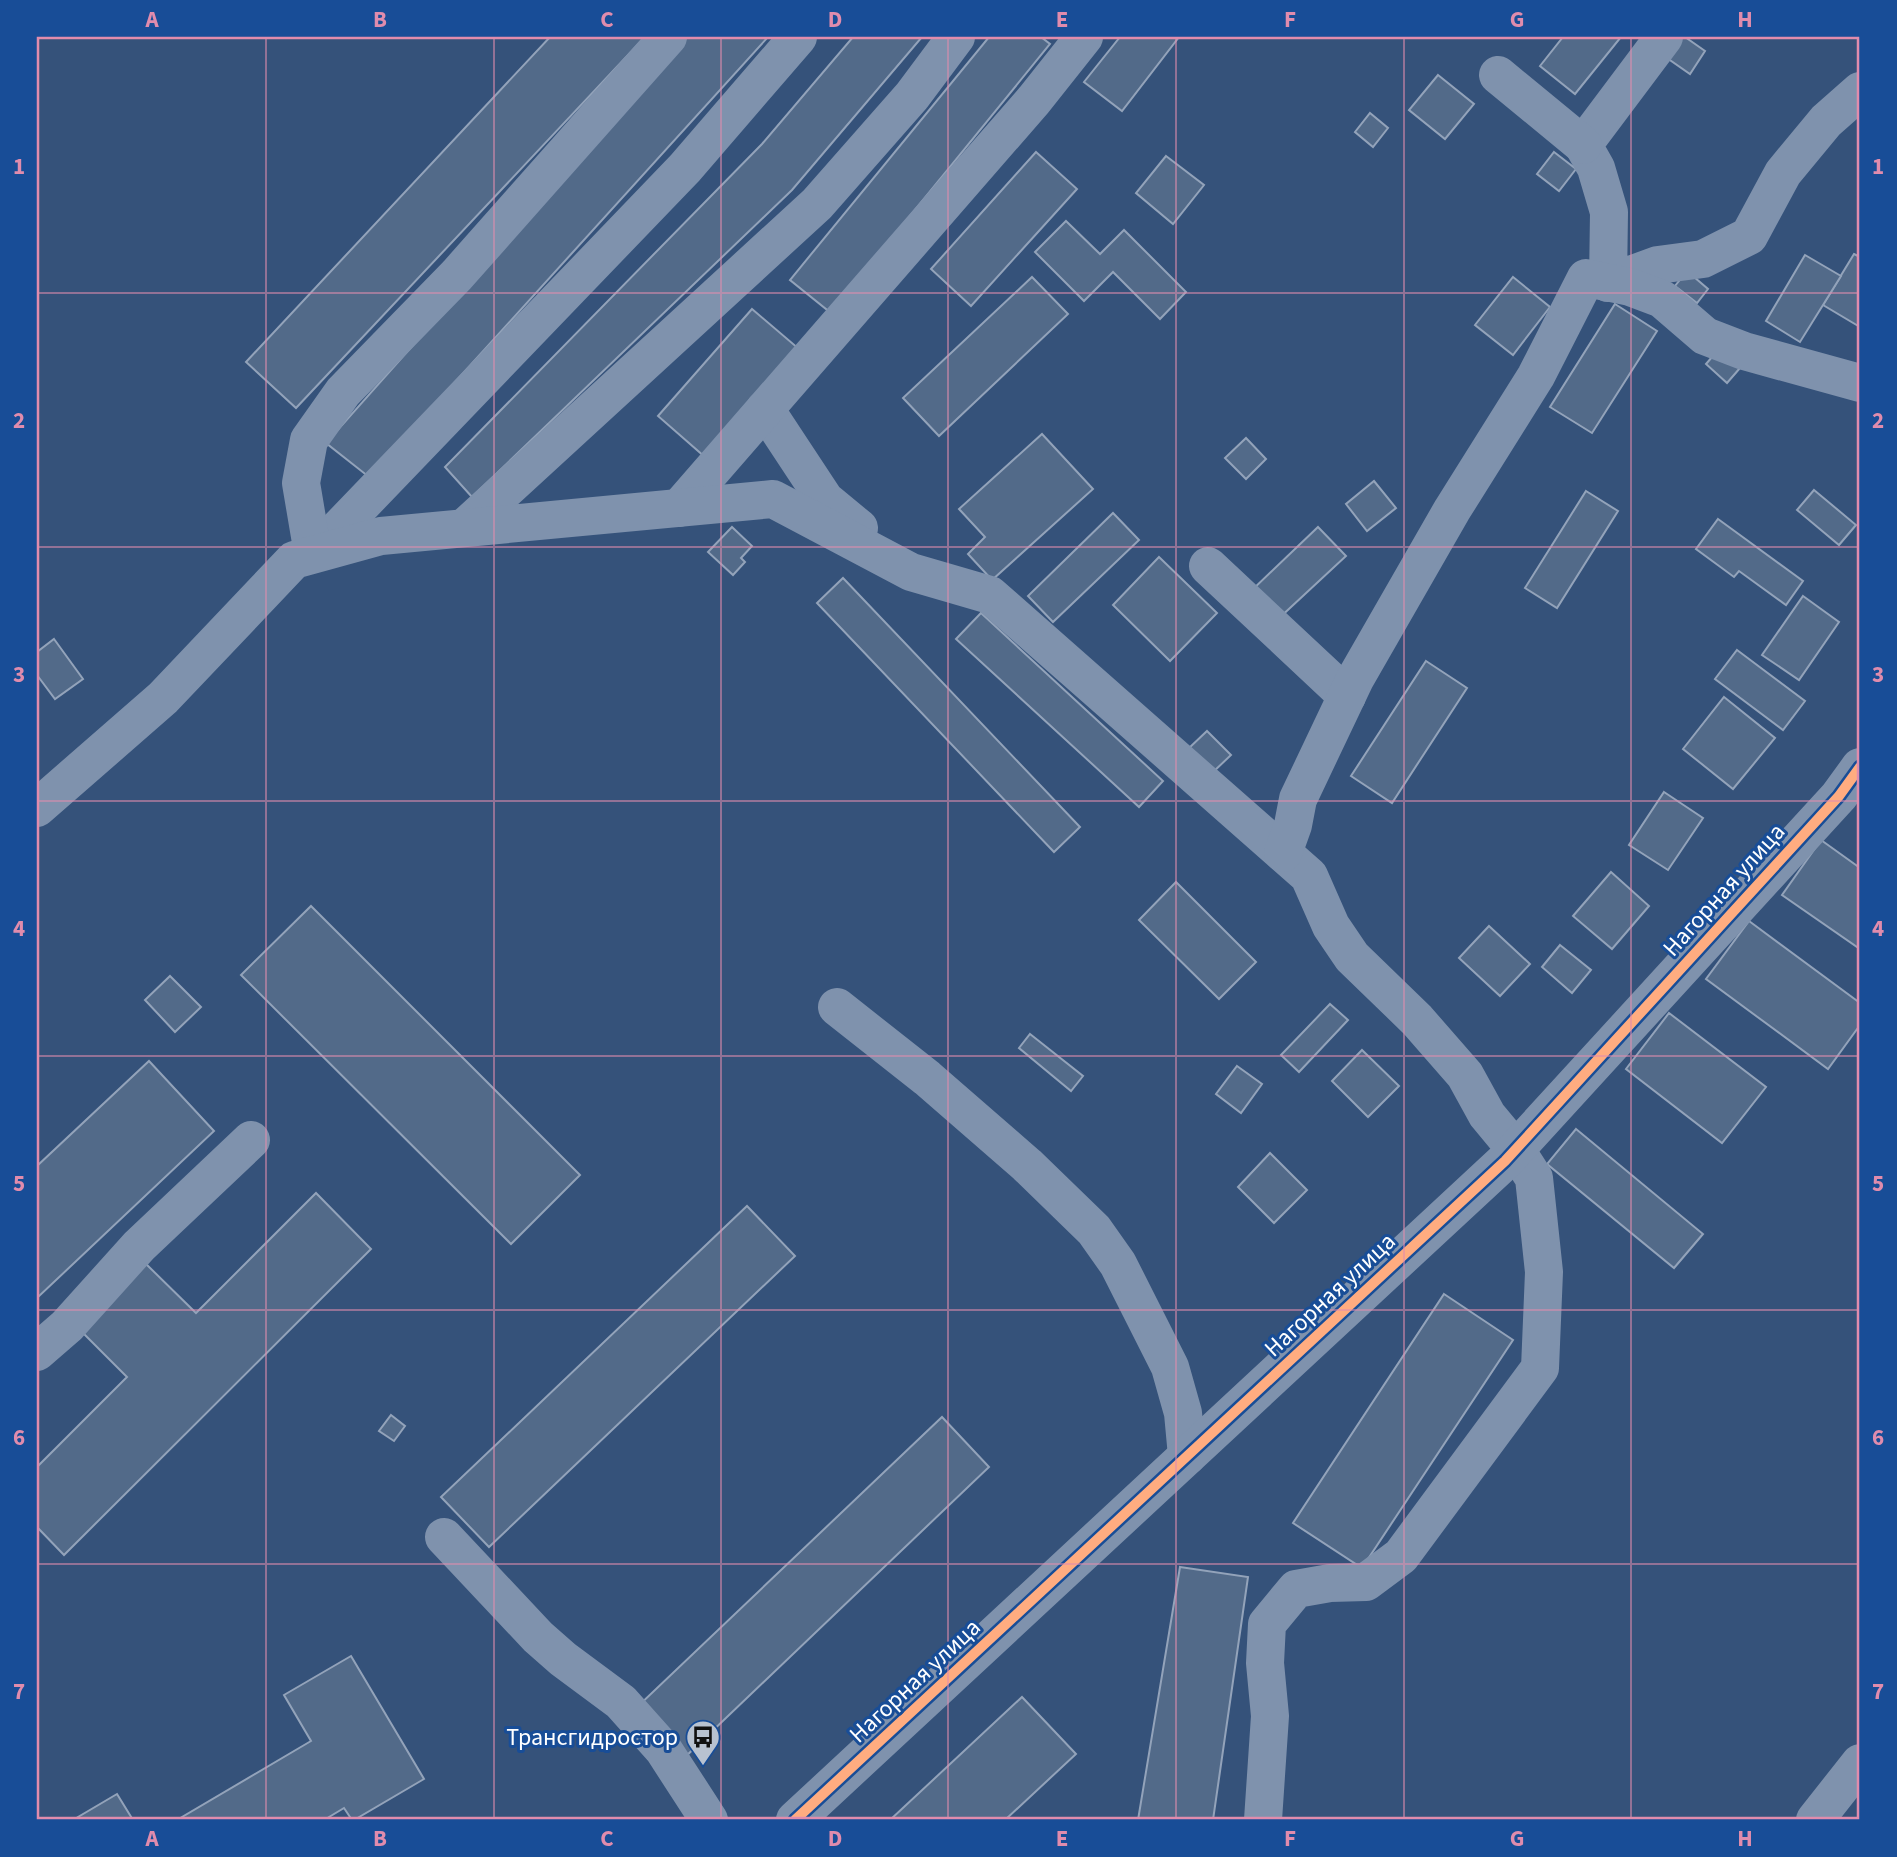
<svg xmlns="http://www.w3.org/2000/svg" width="1897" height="1857" font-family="'Source Sans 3',sans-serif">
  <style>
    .building { fill: #526a89; stroke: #93a3ba; stroke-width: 2 }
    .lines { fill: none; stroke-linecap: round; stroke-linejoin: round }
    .minor { stroke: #7f92ad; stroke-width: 38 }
    .cycleway-casing { stroke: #184d97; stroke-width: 15 }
    .cycleway { stroke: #ffac80; stroke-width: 10 }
    .grid { fill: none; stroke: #e08cad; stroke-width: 2; stroke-opacity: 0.55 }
    .labels { text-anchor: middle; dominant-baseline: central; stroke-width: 6; stroke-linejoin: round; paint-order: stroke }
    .street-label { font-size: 24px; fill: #fff; stroke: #184d97 }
    .poi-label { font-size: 24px; fill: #fff; stroke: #184d97; text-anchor: end }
    .neatline { fill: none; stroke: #e08cad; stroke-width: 2.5 }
    .grid-label { font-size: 23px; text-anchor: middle; font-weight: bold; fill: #e08cad }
  </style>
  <rect width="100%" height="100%" fill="#35527a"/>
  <g class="building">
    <polygon points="550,37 645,37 296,408 246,362"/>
    <polygon points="687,37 768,37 369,477 326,443"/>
    <polygon points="853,37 922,37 792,190 472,497 445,467 762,144"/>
    <polygon points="989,37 1041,37 1050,44 831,313 790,280"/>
    <polygon points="1120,37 1179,37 1122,111 1084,82"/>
    <polygon points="1563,37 1621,37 1575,94 1540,66"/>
    <polygon points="1682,37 1685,37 1705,51 1690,74 1667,58"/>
    <polygon points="1438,75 1474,104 1445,139 1409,110"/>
    <polygon points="1370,113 1388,128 1373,147 1355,132"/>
    <polygon points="1036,152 1077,189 971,306 931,269"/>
    <polygon points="1554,152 1576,169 1559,191 1537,174"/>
    <polygon points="1166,156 1204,185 1173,224 1136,193"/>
    <polygon points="1066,221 1100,254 1124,230 1186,292 1160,319 1113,272 1084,301 1035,252"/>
    <polygon points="1854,254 1860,257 1860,327 1823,305"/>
    <polygon points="1805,255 1841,276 1800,342 1766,321"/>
    <polygon points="1687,271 1708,289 1697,303 1675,286"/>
    <polygon points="1032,277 1068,314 939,436 903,398"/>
    <polygon points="1513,277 1550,307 1513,355 1475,325"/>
    <polygon points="1615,304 1657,331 1592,433 1550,407"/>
    <polygon points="752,309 799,349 705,457 658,416"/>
    <polygon points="1719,349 1740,368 1727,383 1706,364"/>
    <polygon points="1042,434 1093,489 992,580 968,554 985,537 959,509"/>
    <polygon points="1246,438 1266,459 1246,479 1225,458"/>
    <polygon points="1374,481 1396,508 1367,531 1346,504"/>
    <polygon points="1814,490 1856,525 1839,545 1797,510"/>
    <polygon points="1586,491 1618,511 1557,608 1525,588"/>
    <polygon points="1113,513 1139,540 1053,622 1028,596"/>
    <polygon points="1718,519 1803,581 1786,605 1739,571 1734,577 1696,549"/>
    <polygon points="732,527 752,546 741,558 745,562 733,575 708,552"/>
    <polygon points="1318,527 1346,556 1277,620 1250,592"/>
    <polygon points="1159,557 1217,613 1170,661 1113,605"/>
    <polygon points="843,578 1080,827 1054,852 817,603"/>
    <polygon points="1803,596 1839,622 1799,680 1762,655"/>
    <polygon points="981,613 1163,781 1139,807 956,639"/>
    <polygon points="54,639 83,679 55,699 37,675 37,652"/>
    <polygon points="1737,650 1805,701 1783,730 1715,679"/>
    <polygon points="1426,661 1467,688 1392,803 1351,776"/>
    <polygon points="1724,697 1775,738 1733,789 1683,749"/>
    <polygon points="1207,731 1231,755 1212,773 1188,749"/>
    <polygon points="1664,792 1703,818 1668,870 1629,845"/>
    <polygon points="1821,840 1860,868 1860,949 1782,895"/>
    <polygon points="1611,872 1649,906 1612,949 1573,916"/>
    <polygon points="1176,882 1256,962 1219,999 1139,920"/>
    <polygon points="311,906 580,1175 511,1244 241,975"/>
    <polygon points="1749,921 1860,1003 1860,1025 1828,1069 1706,979"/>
    <polygon points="1489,926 1530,964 1500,996 1459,958"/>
    <polygon points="1560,945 1591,970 1572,993 1542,967"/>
    <polygon points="170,976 201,1007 175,1032 145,1000"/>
    <polygon points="1330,1004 1348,1020 1299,1072 1281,1055"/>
    <polygon points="1669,1013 1766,1087 1722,1143 1626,1069"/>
    <polygon points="1030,1034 1083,1076 1071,1091 1019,1048"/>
    <polygon points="1362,1050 1399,1086 1368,1117 1332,1081"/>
    <polygon points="149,1061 214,1131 37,1298 37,1166"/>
    <polygon points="1237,1066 1262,1084 1241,1113 1216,1094"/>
    <polygon points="1576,1129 1703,1234 1674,1268 1547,1164"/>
    <polygon points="1270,1153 1307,1190 1274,1223 1238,1187"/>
    <polygon points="316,1193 371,1249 64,1555 37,1527 37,1467 127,1377 78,1328 144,1262 196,1313"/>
    <polygon points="747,1206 795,1256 489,1547 441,1497"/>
    <polygon points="1444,1294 1513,1340 1362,1568 1293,1523"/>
    <polygon points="391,1415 405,1426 394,1441 379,1431"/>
    <polygon points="942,1417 989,1467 683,1759 635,1709"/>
    <polygon points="1180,1567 1248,1577 1213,1820 1138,1820"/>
    <polygon points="351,1656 424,1779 354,1820 352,1820 344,1808 324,1820 177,1820 311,1741 284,1695"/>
    <polygon points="1022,1697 1076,1754 1005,1820 890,1820"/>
    <polygon points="117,1794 133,1820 73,1820"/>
  </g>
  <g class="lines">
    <g class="minor">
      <polyline points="1664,37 1583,145 1596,168 1609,212 1608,283 1658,265 1703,259 1749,236 1783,173 1826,121 1860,91"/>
      <polyline points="1498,75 1583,145"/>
      <polyline points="765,409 825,500 859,528"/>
      <polyline points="679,508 1034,100 1084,37"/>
      <polyline points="464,528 817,204 912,96 956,37"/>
      <polyline points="315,553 685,168 798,37"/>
      <polyline points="313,554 301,483 309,440 343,392 457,275 668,37"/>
      <polyline points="1208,566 1347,696"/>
      <polyline points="37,808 163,698 294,560 381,536 773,499 911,572 990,595 1309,876 1331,926 1352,957 1417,1020 1465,1075 1487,1115 1516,1150 1534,1178 1544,1272 1540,1368 1401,1556 1366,1582 1330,1583 1296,1589 1267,1624 1265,1663 1270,1716 1263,1820"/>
      <polyline points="1283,853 1293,825 1298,799 1355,679 1452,510 1536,376 1586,278 1630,287 1662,299 1705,336 1744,351 1860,383"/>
      <polyline points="837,1007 927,1078 1027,1165 1094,1230 1118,1264 1170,1367 1183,1413 1187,1456"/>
      <polyline points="37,1352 67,1326 139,1246 251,1140"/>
      <polyline points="444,1537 538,1637 563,1659 621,1702 663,1749 709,1820"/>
      <polyline points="795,1820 1505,1161 1839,796 1860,767"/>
      <polyline points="1815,1820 1860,1763"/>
    </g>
    <g class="cycleway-casing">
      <polyline id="cycleway" points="795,1820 1505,1161 1839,796 1860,767"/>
    </g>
    <use href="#cycleway" class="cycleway"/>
  </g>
  <path class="grid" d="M266 37V1820M494 37V1820M721 37V1820M948 37V1820M1176 37V1820M1404 37V1820M1631 37V1820M37 293H1860M37 547H1860M37 801H1860M37 1056H1860M37 1310H1860M37 1564H1860"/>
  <defs>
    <g id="bus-pin" transform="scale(1.75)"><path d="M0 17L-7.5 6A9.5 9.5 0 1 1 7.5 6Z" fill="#b8c2d0" stroke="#184d97"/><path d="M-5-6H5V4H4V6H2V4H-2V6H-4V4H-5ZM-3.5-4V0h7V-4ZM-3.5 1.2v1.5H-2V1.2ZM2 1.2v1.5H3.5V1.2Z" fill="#111"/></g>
  </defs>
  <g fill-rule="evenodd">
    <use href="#bus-pin" x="703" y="1737"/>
  </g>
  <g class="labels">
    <g class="street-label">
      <text transform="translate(1724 890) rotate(-48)">Нагорная улица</text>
      <text transform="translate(1330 1295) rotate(-43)">Нагорная улица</text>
      <text transform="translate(915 1681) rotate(-43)">Нагорная улица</text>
    </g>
    <g class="poi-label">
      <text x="678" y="1737">Трансгидростор</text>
    </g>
  </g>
  <rect width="1897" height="1857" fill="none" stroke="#184d97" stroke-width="77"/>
  <rect x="38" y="38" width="1820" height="1780" class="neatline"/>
  <g class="grid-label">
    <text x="152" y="27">A</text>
    <text x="380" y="27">B</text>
    <text x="607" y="27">C</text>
    <text x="835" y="27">D</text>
    <text x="1062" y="27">E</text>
    <text x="1290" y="27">F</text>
    <text x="1517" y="27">G</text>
    <text x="1745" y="27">H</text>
    <text x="19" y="174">1</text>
    <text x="1878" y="174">1</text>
    <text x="19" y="428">2</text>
    <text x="1878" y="428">2</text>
    <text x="19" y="682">3</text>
    <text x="1878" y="682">3</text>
    <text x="19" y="936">4</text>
    <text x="1878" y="936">4</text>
    <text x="19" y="1191">5</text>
    <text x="1878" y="1191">5</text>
    <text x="19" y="1445">6</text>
    <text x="1878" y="1445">6</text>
    <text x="19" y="1699">7</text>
    <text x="1878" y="1699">7</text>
    <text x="152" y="1846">A</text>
    <text x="380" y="1846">B</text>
    <text x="607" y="1846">C</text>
    <text x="835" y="1846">D</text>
    <text x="1062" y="1846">E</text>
    <text x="1290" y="1846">F</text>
    <text x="1517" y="1846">G</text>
    <text x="1745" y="1846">H</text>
  </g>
</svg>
